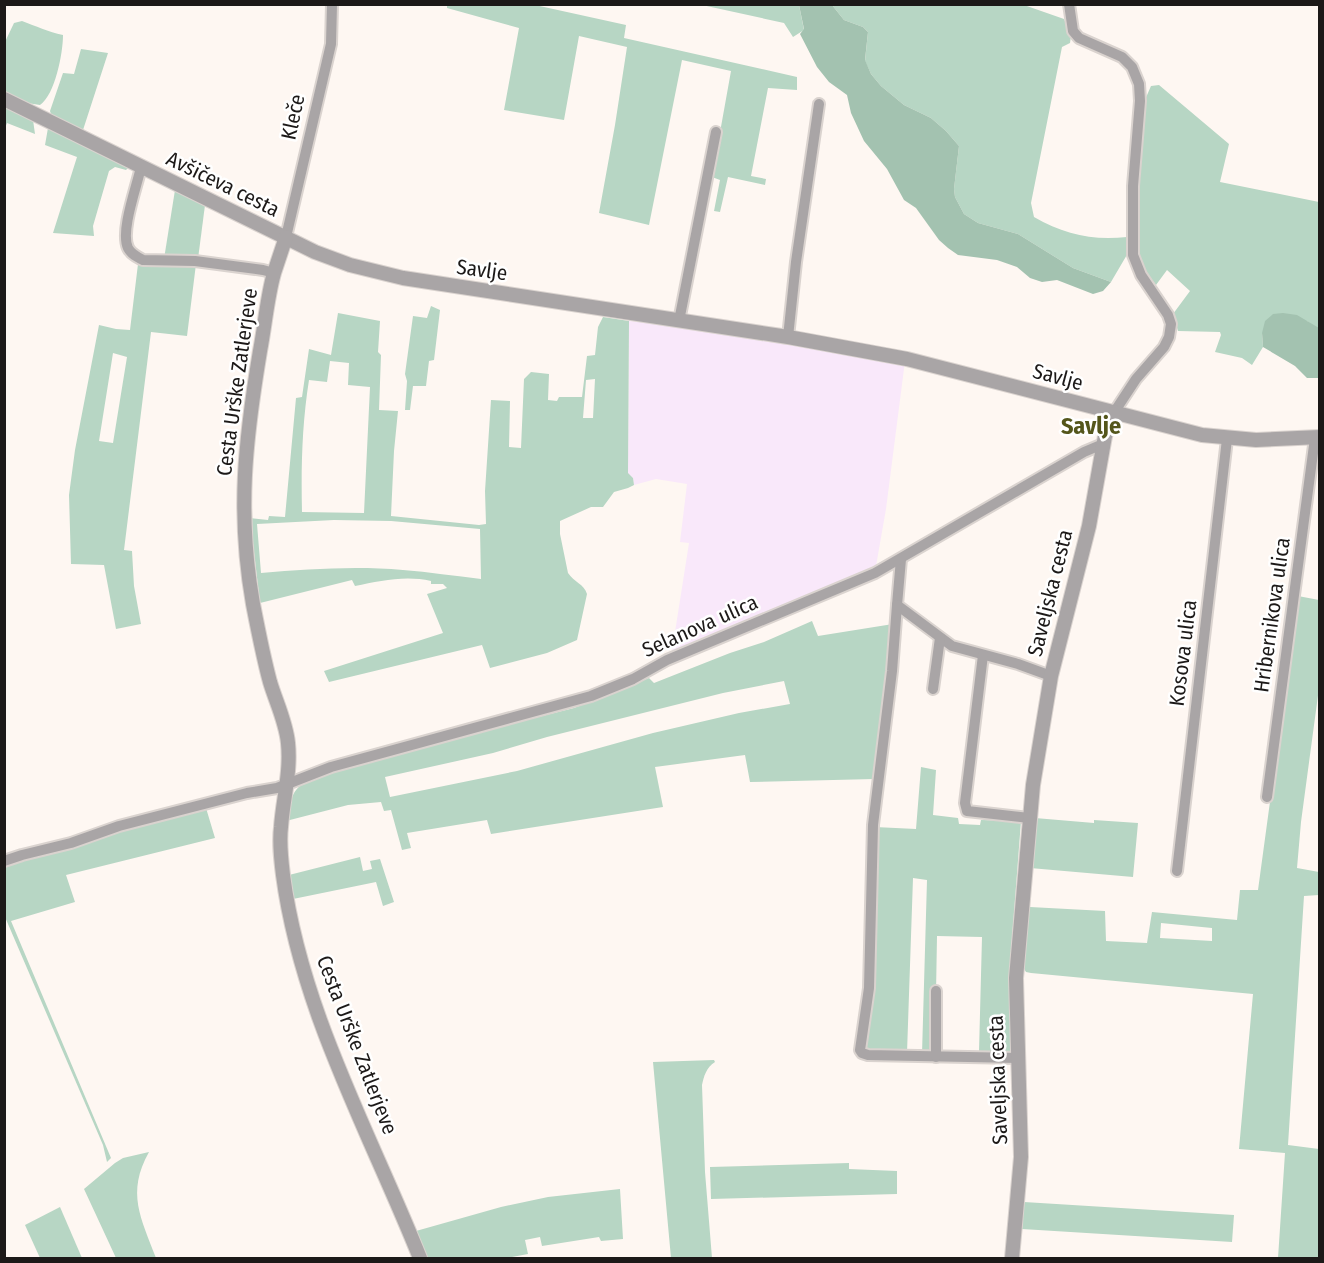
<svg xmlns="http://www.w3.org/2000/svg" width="1324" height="1263" font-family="'Fira Sans Condensed',sans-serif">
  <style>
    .industrial { fill: #f9e8fa }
    .green { fill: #b7d6c4; fill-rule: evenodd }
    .forest { fill: #a3c2b0 }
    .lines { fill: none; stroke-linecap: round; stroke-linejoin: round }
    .minor-casing { stroke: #dad3cf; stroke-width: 14 }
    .tertiary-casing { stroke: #dad3cf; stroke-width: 16 }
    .minor { stroke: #a9a5a6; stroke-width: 10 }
    .tertiary { stroke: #a9a5a6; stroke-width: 14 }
    .labels { text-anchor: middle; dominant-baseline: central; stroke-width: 5; stroke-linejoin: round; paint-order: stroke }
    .street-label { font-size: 21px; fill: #1c1918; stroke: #fff }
    .quarter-label { font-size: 24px; font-weight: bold; fill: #54561b; stroke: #fff }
  </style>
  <rect width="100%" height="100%" fill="#fef7f2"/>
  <polygon class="industrial" points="629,321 670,324 905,361 886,509 876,566 672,651 689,543 680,542 687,484 656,479 634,485 633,478 628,474"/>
  <g class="green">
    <polygon points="447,4 535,5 626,25 624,38 797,77 797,90 768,88 751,176 766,179 765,185 728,177 720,212 714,211 720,180 712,177 731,71 682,60 649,225 599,213 615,125 627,47 579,36 564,120 504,110 519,28 447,8"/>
    <polygon points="702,5 799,5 804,30 793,37 784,23"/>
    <path d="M832 5H1024L1064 19 1071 36 1070 43 1062 47 1031 203 1034 217C1064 234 1092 241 1127 237L1128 253 1111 282 1073 268 1018 234 978 223 964 214 955 197 954 189 959 146 946 131 931 118 904 105 881 86 871 74 865 61 868 32 863 27 844 20Z"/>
    <path d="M22 21C36 26 48 32 63 35 63 53 55 95 40 105L27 103 5 91 4 44 14 23Z"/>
    <polygon points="81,49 108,53 83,130 51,114 50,111 63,73 74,74"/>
    <polygon points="1159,85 1229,144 1220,182 1319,202 1319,328 1316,328 1307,321 1262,333 1263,347 1252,365 1242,358 1215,352 1221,335 1220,332 1178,331 1173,314 1190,291 1167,270 1156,285 1140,265 1134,236 1144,102 1151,86"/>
    <polygon points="5,105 33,120 35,134 7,123 5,128"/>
    <polygon points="48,128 128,168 126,170 115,167 109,171 93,226 94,236 53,233 77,157 45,145"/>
    <polygon points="175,190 205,205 198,259 164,259"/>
    <path d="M138 264H196L187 336 151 332 124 550 132 551 134 586 141 624 116 629 104 565 71 564 69 495 75 450 99 325 116 329 130 330ZM113 353 127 357 113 443 99 441Z"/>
    <polygon points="431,306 440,310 434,360 429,361 426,386 413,386 410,410 405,410 407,381 405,374 413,316 427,318"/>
    <path d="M338 313 380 321 378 352 381 355 379 410 398 411 394 451 391 516 479 525 486 524 485 491 491 400 510 401 509 447 521 448 524 379 531 372 549 374 548 400 557 401 559 397H582L587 356 595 355 598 327 603 317 629 321 628 473 633 478 634 485 628 488 614 492 603 507H591L560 521V534L568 573C574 582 584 584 587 594L577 640 547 653 490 668 482 645 329 682 324 671 443 633 427 594 447 588 443 584H431V581C405 575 380 581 355 586L352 580 260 603 250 518 268 520 269 516 285 517 296 398 302 397 309 349 331 355ZM330 361 349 363 348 385 370 387 364 513 302 512C301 468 302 424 309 380L327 382ZM595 379 593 418H583L586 380ZM334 520 391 521 480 529 481 579C455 576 429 572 403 570 356 566 308 569 261 573L257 524Z"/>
    <path d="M1298 596 1319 600V688L1301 822 1297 868 1319 872V895L1304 896 1288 1145 1319 1149V1258H1278L1285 1153 1239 1149 1253 994 1031 973 1026 972 1023 967 1026 910 1030 907 1105 911 1106 941 1147 943 1152 912 1237 920 1240 890H1258ZM1161 923 1212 928V941L1160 938Z"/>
    <path d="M812 621 818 636 893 624 874 779 750 782 745 755 655 767 663 807 491 834 487 820 407 833 411 848 402 850 391 810 384 811 381 802 348 805 286 821C291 799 291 787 314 778L401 751 574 708 649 678 654 683 730 653 764 642ZM784 681 790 704 739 713 653 733 517 771 390 797 385 777 493 753 547 737 723 693Z"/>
    <polygon points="921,767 936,770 933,815 958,818 959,824 980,825 981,820 1021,821 1009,978 1011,1052 984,1054 979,1052 982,937 937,936 935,1052 922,1054 927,880 913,878 907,1053 863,1050 875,827 916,829"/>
    <polygon points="206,808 215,838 66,875 75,902 11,921 111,1158 107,1162 103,1145 5,917 4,866 105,837 116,832"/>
    <polygon points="1035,818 1094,823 1094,820 1138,823 1133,877 1030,868"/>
    <polygon points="360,857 363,871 372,869 370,861 380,859 394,902 383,906 376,882 293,899 289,875"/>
    <path d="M714 1060 715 1062C706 1068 704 1076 702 1085L705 1172 712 1258H671L653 1062Z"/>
    <path d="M149 1152C126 1193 141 1218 156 1258H116L84 1189 115 1163 123 1158Z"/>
    <polygon points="849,1163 849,1169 897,1171 897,1194 711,1199 710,1167"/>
    <polygon points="620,1189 623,1239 601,1241 599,1237 542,1246 540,1237 525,1240 528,1254 506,1258 426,1258 416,1231 501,1207 548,1197"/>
    <polygon points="1024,1202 1234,1215 1232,1242 1022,1229"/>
    <polygon points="60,1207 82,1258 40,1258 25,1225"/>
  </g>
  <g class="forest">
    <polygon points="799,5 832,5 844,20 863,27 868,32 865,60 871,74 881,86 904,105 931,118 946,131 959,146 954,189 955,197 964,214 978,223 1018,234 1073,268 1111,282 1103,291 1093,294 1057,280 1042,282 1030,278 1017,267 997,260 958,255 948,248 939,240 916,208 904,200 887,169 864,141 851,113 847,95 829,82 817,67 800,34 804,29"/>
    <polygon points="1283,313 1297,315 1319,328 1319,378 1307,378 1295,366 1263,347 1262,333 1265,321 1273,314"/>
  </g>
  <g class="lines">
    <g class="minor-casing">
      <g id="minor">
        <polyline points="1069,4 1073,31 1079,38 1122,57 1132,67 1139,84 1140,101 1133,186 1133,255 1141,275 1168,315 1171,324 1169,337 1164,347 1136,379 1113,414"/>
        <path d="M141 167C137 186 120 231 128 248 131 254 137 257 143 260L195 261 263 270 274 273"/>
        <polyline points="286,237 331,44 332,4"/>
        <polyline points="679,321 716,132"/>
        <polyline points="788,337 796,262 819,104"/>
        <polyline points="901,559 897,605 952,646 1018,664 1051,676"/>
        <polyline points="897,605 892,671 873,825 869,988 860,1050 862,1053 868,1055 1019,1058"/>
        <polyline points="983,655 965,803 967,811 1029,818"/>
        <polyline points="933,689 940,638"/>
        <polyline points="1267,797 1315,438"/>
        <polyline points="4,861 22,855 71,843 119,826 247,793 277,788 331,767 591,696 633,679 667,660 875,573 1084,452 1103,444"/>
        <polyline points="1177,871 1227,439"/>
        <polyline points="936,1057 936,991"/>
      </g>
    </g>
    <g class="tertiary-casing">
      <g id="tertiary">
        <polyline points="4,99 315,252 350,265 403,278 788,337 907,359 1202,435 1256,440 1320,437"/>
        <path d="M286 237C282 249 278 261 274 273 267 298 265 325 260 351 245 441 237 513 253 604 258 630 263 656 270 682 276 702 286 722 288 743 291 772 283 799 281 827 279 843 281 859 283 875 301 1011 370 1133 420 1258"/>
        <polyline points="1012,1258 1021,1157 1016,978 1033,785 1051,676 1089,526 1105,436 1113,414"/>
      </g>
    </g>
    <use href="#minor" class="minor"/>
    <use href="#tertiary" class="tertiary"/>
  </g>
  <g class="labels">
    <g class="street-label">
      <text transform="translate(293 117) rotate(-78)">Kleče</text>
      <text transform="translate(223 184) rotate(26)">Avšičeva cesta</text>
      <text transform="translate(482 270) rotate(8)">Savlje</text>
      <text transform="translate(1058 377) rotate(15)">Savlje</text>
      <text transform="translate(237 382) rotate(-82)">Cesta Urške Zatlerjeve</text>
      <text transform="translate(1050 593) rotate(-76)">Saveljska cesta</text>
      <text transform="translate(1272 615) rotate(-82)">Hribernikova ulica</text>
      <text transform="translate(700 626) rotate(-24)">Selanova ulica</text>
      <text transform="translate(1183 653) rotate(-83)">Kosova ulica</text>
      <text transform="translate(357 1045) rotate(69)">Cesta Urške Zatlerjeve</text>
      <text transform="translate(998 1080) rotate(-92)">Saveljska cesta</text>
    </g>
    <g class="quarter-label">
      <text x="1091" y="426">Savlje</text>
    </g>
  </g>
  <rect width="1324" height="1263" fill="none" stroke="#1c1918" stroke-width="12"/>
</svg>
